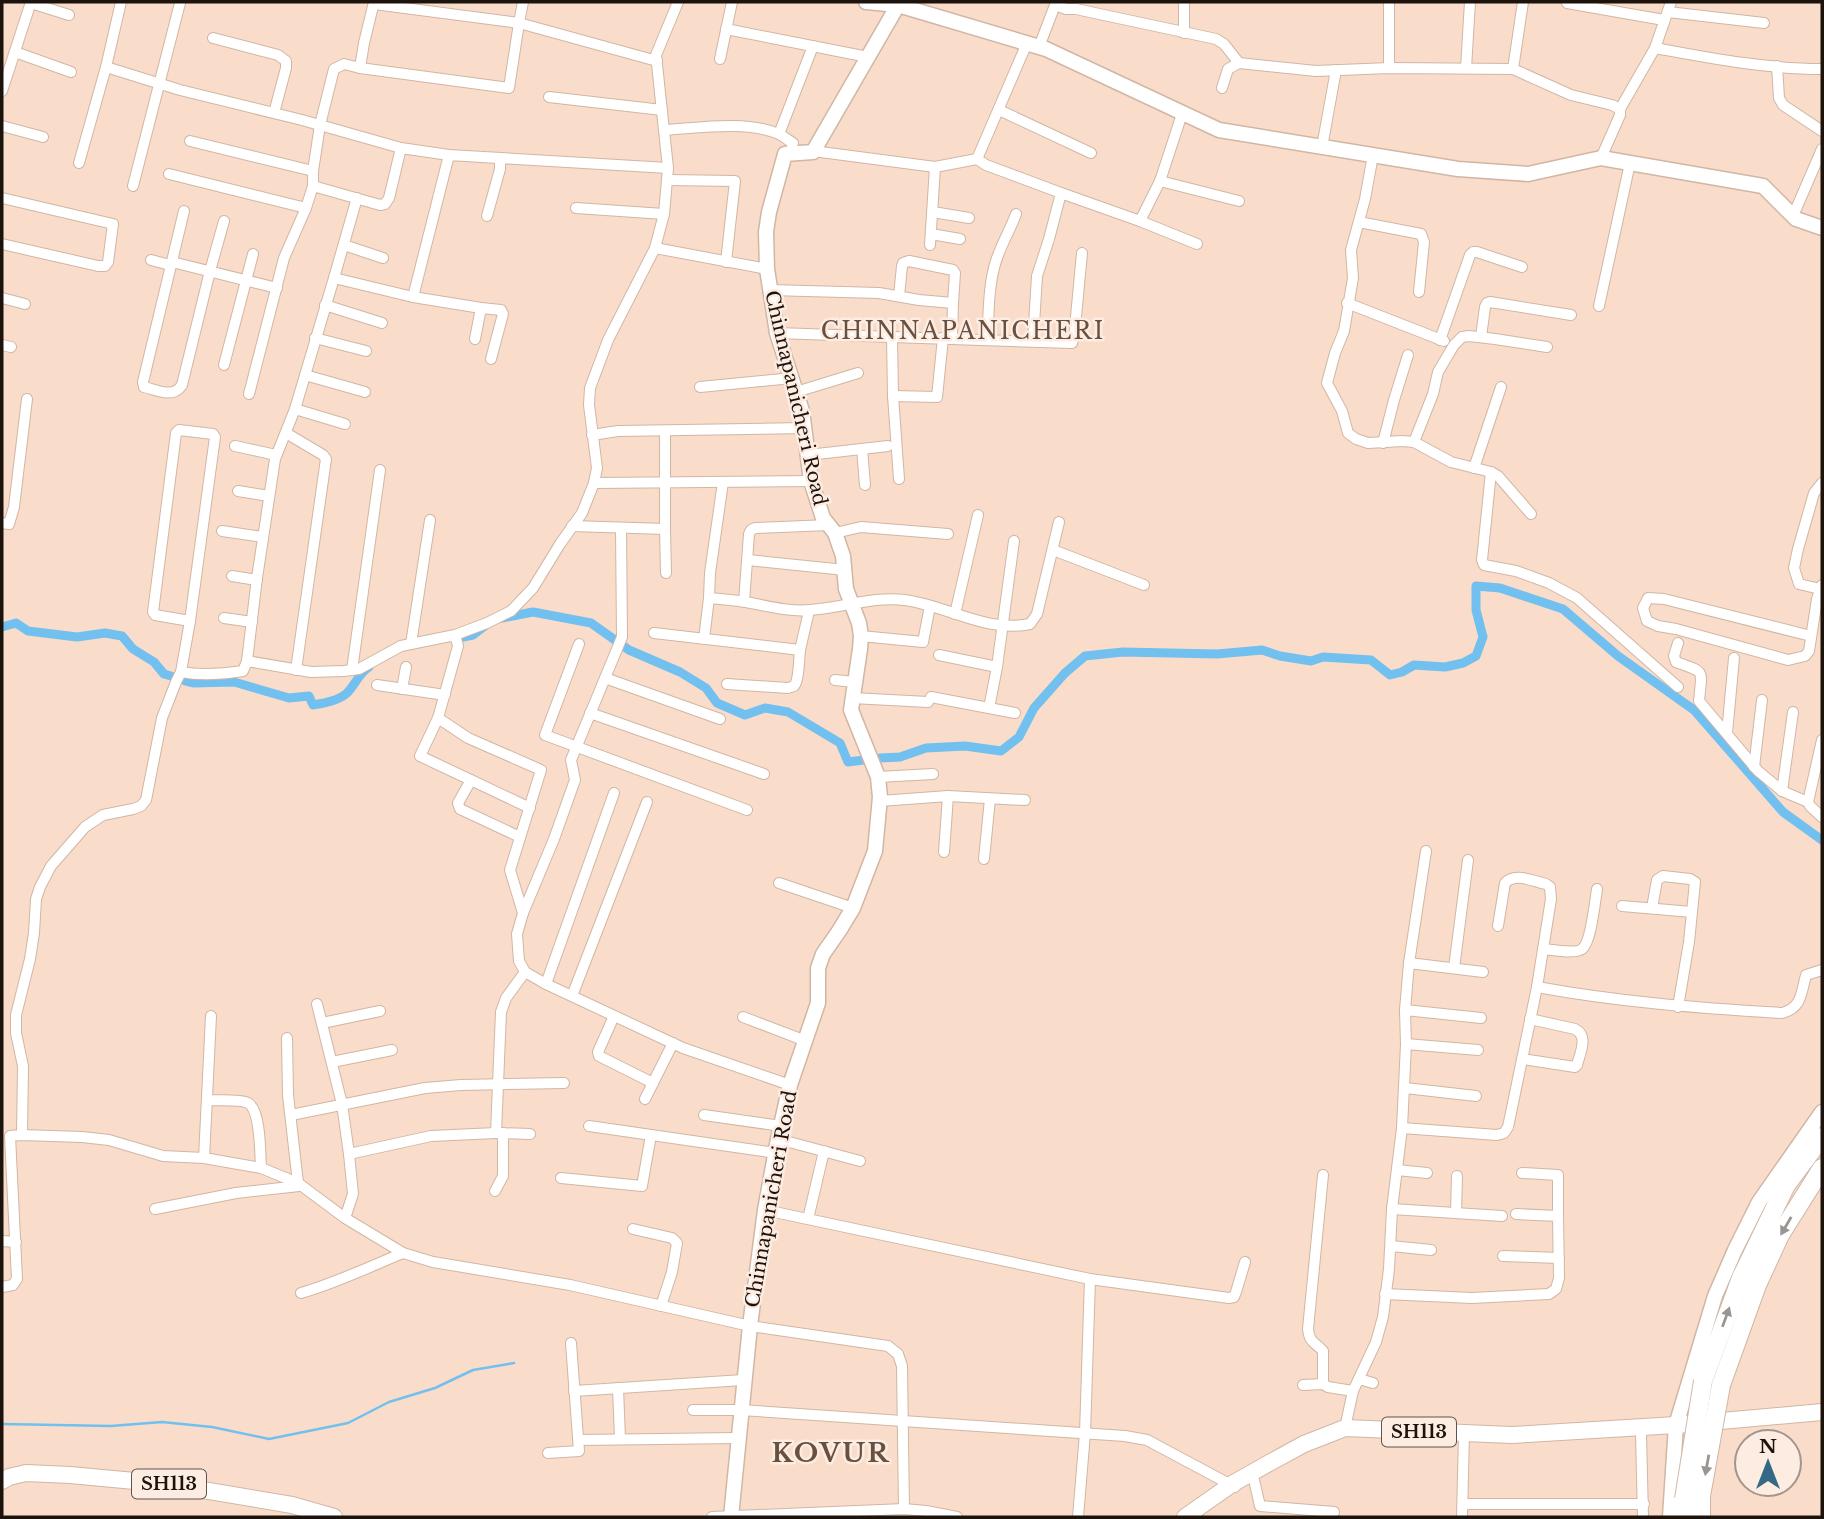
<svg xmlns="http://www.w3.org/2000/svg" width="1824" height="1519" font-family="'Libre Baskerville',serif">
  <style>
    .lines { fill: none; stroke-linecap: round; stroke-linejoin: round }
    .stream { stroke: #72c0ef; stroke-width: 2.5 }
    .canal { stroke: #72c0ef; stroke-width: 9 }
    .street-casing { stroke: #d1b6a4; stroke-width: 12 }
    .secondary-casing { stroke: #d1b6a4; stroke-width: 17 }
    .primary-casing { stroke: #d1b6a4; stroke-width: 18 }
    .highway-casing { stroke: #d1b6a4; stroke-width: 20 }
    .street { stroke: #fff; stroke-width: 10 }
    .secondary { stroke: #fff; stroke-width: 14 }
    .primary { stroke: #fff; stroke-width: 16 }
    .highway { stroke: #fff; stroke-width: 18 }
    .highway-bridge-casing { stroke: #d1b6a4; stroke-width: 20; stroke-linecap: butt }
    .highway-bridge { stroke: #fff; stroke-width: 18 }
    .oneway { fill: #999592 }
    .labels { text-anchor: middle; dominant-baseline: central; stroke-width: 5; stroke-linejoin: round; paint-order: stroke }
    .shield { fill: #fdece1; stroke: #60544d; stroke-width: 2 }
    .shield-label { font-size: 18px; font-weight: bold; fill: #1d130d }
    .street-label { font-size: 19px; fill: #1d130d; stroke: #fdece1 }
    .quarter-label { font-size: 23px; letter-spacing: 2px; fill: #695142; stroke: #fdece1 }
    .district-label { font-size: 26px; font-weight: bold; letter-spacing: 2px; fill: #695142; stroke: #fdece1 }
  </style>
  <rect width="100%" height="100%" fill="#f9ddca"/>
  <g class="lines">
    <polyline class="stream" points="2,1424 111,1426 162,1422 212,1427 269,1439 348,1423 389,1402 435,1388 473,1370 514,1363"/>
    <g class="canal">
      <polyline points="502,618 533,612 591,623 629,650 680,672 706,688 717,703 745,715 765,708 788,712 840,743 848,762 864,760"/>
      <polyline points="2,627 16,623 28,631 77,637 105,633 122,636 133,649 154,662 164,674 171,676"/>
      <polyline points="463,637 473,635 486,625"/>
      <path d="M185 681 193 683 234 682 289 698 309 696 313 705C324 703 337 701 346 694 355 686 358 674 369 667"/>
      <polyline points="880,758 900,757 926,748 965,746 1001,751 1019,737 1034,708 1065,673 1085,656 1123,652 1217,654 1262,650 1280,656 1311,661 1323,657 1371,660 1390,675 1402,672 1414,665 1445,667 1463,663 1476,656 1483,637 1476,610 1476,586 1500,588 1563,609 1618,656 1694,710 1783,812 1822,840"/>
    </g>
    <g class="street-casing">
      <g id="street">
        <polyline points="121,2 106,67 180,90 302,120 401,148"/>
        <polyline points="374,2 364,43 360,68 509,88 519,23 657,61"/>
        <polyline points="678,2 656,55 668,168 664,214 655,248 608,340 590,388 589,405 597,468 594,483 582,513 560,544 533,588 511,611 487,623 455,635 458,646 438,718 468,738 541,770 510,870 523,913 517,934 519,961 525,972 546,984 683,1048 790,1085"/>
        <polyline points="1389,2 1389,68"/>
        <polyline points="1568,2 1567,3 1664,20"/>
        <polyline points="31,3 69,15"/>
        <polyline points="374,4 519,23 523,2"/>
        <polyline points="1668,12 1764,23"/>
        <polyline points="726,29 868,57"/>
        <polyline points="1184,33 1184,2"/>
        <polyline points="213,38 278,55 286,61 286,68 274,113"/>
        <polyline points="1027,43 977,159 986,165 1061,193"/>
        <polyline points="1039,47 1055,5 1066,9 1076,9 1216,39 1224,44 1239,63"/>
        <path d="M1655 48C1710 58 1766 69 1822 69"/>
        <polyline points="15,52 71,72"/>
        <polyline points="720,59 732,2"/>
        <polyline points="1777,66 1779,98 1783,105 1822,131"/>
        <polyline points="1466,68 1470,2"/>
        <polyline points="1513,69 1523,2"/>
        <polyline points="1222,88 1228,69 1239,63 1316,71 1389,68 1513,69 1571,95 1612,105 1620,109 1620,115 1601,158"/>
        <polyline points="2,91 31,2"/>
        <polyline points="549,97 662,110"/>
        <polyline points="1620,109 1655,48 1671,2"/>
        <polyline points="999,110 1091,153"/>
        <polyline points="2,126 43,137"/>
        <path d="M664 130C699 128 746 120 779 134 783 136 788 140 793 143L790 154"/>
        <polyline points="779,134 813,46"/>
        <polyline points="190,141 313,171 313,186"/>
        <polyline points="1322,147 1336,70"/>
        <polyline points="813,151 935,167 977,159"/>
        <polyline points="1373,155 1365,199 1351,250 1353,278 1344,331 1335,353 1327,383 1342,411 1348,433 1356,439 1368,443 1402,441 1414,442 1451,462 1491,472 1498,476 1531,514"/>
        <polyline points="79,163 106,67"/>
        <polyline points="313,171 320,125 334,69 344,64 360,68"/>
        <polyline points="169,174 306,208 313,186 380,205 385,204 389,198 401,148 449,155"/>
        <polyline points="667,180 735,181 726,262"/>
        <polyline points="1160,181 1239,201"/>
        <polyline points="133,186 180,3"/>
        <polyline points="2,198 113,224 108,262 105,266 98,266 2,244"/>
        <polyline points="576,208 664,214"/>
        <path d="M184 211 143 382 144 387C158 390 173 399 182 385L210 271 224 221"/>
        <polyline points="933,212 969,218"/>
        <polyline points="487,216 500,169 500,159"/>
        <polyline points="1793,216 1822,149"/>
        <polyline points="1140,221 1160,181 1182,114"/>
        <polyline points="1359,222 1421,234 1424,242 1419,292"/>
        <polyline points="931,234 960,239"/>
        <polyline points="344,245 383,258"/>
        <polyline points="930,245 935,167"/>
        <polyline points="655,248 767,269"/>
        <polyline points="151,260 170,265 172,262 277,288"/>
        <polyline points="334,278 357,198"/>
        <polyline points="770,290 879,293 919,300 953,303 952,339"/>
        <polyline points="899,296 902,266 903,263 909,261 953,270 955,273 953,303"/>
        <polyline points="413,297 481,308 475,339"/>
        <polyline points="2,298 25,304"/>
        <polyline points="1347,303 1444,341"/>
        <polyline points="325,305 382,323"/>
        <polyline points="1599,306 1630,163"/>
        <polyline points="481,308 501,310 503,314 491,359"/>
        <polyline points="777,333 892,337 893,396 899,479"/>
        <polyline points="892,337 1072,343 1074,338 1082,253"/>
        <polyline points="1481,337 1485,307 1487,303 1490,302 1571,315"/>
        <polyline points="315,338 366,351"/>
        <path d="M987 340C989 315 988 285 996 261 1001 245 1010 230 1016 214"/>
        <polyline points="1440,340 1470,255 1473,252 1477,252 1522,267"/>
        <polyline points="1033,341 1037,276 1049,239 1061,193 1140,221 1197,244"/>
        <polyline points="2,345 11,347"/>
        <polyline points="224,365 253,254"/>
        <polyline points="305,375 365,392"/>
        <polyline points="700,387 792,378"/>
        <polyline points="796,392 858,373"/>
        <polyline points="249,394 284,258 306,208"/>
        <polyline points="893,396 937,397 943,338"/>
        <polyline points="295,409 345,424"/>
        <polygon points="179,430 213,434 215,437 190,621 155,615 153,612 176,433"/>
        <polyline points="286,433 323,455 326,459 296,670"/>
        <polyline points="592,435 618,431 805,428"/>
        <polyline points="1414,442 1433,394 1438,372 1454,345 1462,337 1469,336 1495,339 1547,347"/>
        <polyline points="1383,443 1394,400 1408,355"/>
        <polyline points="235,446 276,455"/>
        <polyline points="862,449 865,485"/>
        <polyline points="808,455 888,446"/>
        <polyline points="1474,468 1501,387"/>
        <polyline points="1491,472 1482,560 1484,565 1516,571 1549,583 1577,598 1678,687"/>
        <polyline points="594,483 811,481"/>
        <polyline points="238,491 269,496"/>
        <polyline points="2,523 9,524 14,507 27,399"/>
        <polyline points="572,526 665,529 665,431"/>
        <polyline points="665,529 666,573"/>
        <polyline points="222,531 263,537"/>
        <polyline points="835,533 861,527 948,534"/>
        <polyline points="1053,550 1144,585"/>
        <polyline points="748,560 845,570"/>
        <polyline points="232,576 257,580"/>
        <polyline points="1820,589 1799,584 1794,568 1798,549 1814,493 1822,483"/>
        <path d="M709 598C722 599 734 600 746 602 767 606 789 612 810 610 842 608 873 596 905 600 948 606 986 633 1030 624L1037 614 1059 522"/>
        <polyline points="744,602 749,534 751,530 755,528 829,525"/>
        <polyline points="955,614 978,515"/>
        <polyline points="224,618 252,622"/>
        <polyline points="654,633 800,650 809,611"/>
        <polyline points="861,636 923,642 930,606"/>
        <polyline points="1811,636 1664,599 1648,598 1643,608 1647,621 1658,626 1676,629 1788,660 1805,656 1809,651 1817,599 1822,585"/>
        <polyline points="704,639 709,598 710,573 723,482"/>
        <path d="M1678 643 1674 656 1676 662C1706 673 1702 668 1699 701L1758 771 1782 791 1808 802"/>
        <polyline points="411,644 430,520"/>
        <polyline points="579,644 545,735 747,810"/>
        <polyline points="939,655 997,667"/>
        <polyline points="247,661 311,672 344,671 359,669 401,646 455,635"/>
        <polyline points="352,670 380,470"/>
        <path d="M181 672C202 676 222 674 243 671L247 661 257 578 275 459 295 409 334 278 413 297 449 155 668 168"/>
        <polyline points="605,678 720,719"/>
        <polyline points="835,680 854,682"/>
        <path d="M727 684 788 688C790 687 792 687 794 686 799 681 799 658 800 650"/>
        <polyline points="377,685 445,695"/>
        <polyline points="402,689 406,667"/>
        <polyline points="931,697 1015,713"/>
        <polyline points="852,698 928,702"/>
        <polyline points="989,708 997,667 1014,541"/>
        <polyline points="590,713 764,774"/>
        <polyline points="438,718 420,756 530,808"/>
        <polyline points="1727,733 1734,658"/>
        <polyline points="1822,740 1808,802 1810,806 1822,817"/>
        <polyline points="1754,767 1762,700"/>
        <polyline points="878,777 933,774"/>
        <polyline points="471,780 458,803 460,809 520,837"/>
        <polyline points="1782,791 1793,712"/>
        <polyline points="880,801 948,796 1025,800"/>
        <polyline points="944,852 948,796"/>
        <polyline points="984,859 990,799"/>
        <polyline points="779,883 853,908"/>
        <polyline points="1622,906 1692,912"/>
        <polyline points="1652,908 1657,880 1663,876 1690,879 1695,882 1689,942 1678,1007"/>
        <polyline points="523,913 554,839 575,780 571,760 622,637 621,528"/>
        <path d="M1498 926 1505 883C1515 872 1532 881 1546 884L1550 887 1551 899 1537 987C1619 1002 1698 1008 1782 1013 1802 1008 1801 993 1806 975L1822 970"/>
        <path d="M1543 949C1552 950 1576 954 1582 949 1591 943 1595 901 1597 889"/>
        <polyline points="1409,963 1426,851"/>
        <polyline points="1454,968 1468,860"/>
        <polyline points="546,984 614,793"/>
        <polyline points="572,996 647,802"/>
        <polyline points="317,1004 342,1104 349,1154 353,1194 345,1218"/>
        <polyline points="1405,1010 1481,1018"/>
        <polyline points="614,1016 598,1052 599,1056 653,1083"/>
        <polyline points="743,1017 806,1041"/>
        <polyline points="322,1023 380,1011"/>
        <polyline points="287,1038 288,1095 298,1183"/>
        <polyline points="1406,1044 1478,1050"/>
        <path d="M1522 1059 1575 1067 1577 1065C1580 1053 1589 1036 1575 1029L1530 1019"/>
        <polyline points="332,1062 392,1050"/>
        <polyline points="1405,1088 1476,1096"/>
        <polyline points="645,1099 673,1043"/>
        <path d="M208 1100C218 1101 240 1099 248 1103 261 1110 260 1154 261 1168"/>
        <polyline points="291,1115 425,1088 461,1085 564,1083"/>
        <polyline points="704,1115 781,1126"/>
        <polyline points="589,1126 776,1153"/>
        <polyline points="1402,1128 1497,1135 1504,1133 1508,1127 1537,987"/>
        <polyline points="496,1133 530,1134"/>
        <polyline points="22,1135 23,1066 16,1033 16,1015 30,959 34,933 36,899 40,887 51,866 85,827 103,815 133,809 141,806 146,800 162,718 176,682 181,672 190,621"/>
        <polyline points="778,1139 860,1161"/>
        <polyline points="349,1154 431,1136 496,1133 501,1012 506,998 525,972"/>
        <polyline points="204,1158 211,1016"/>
        <polyline points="1397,1170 1427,1173"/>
        <polyline points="1522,1173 1558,1175 1558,1216"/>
        <path d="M1323 1175 1308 1329C1310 1344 1314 1341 1323 1351V1384L1328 1387 1353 1391"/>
        <polyline points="561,1178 642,1186 651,1135"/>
        <polyline points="495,1191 503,1176 503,1133"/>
        <polyline points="155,1209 236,1193 299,1186"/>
        <polyline points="1392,1209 1502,1216"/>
        <polyline points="765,1210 1090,1279 1085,1433 1078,1517"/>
        <polyline points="1456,1213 1457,1176"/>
        <polyline points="808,1219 824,1151"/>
        <polyline points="633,1229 672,1238 677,1243 672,1272 661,1306"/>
        <polyline points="2,1241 16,1242"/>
        <polyline points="1391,1246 1431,1250"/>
        <polyline points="1503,1256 1559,1258"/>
        <polyline points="1090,1279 1229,1298 1234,1297 1236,1292 1245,1262"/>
        <polyline points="2,1287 13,1285 17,1279 10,1136 22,1135 82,1137 109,1140 163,1156 204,1158 261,1168 298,1183 345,1218 403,1253 433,1262 570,1285 750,1326 888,1346 898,1354 902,1366 904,1509"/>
        <path d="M301 1293C336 1283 369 1267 403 1253"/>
        <polyline points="1385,1294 1472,1298 1549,1294 1556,1289 1559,1278 1558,1216 1516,1214"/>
        <polyline points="1359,1379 1373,1383"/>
        <polyline points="1303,1385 1323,1384"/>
        <polyline points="618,1388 620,1439"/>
        <polyline points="574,1391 743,1380"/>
        <polyline points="693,1410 741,1410 1125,1436 1147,1440 1235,1487"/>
        <polyline points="1345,1428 1353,1391 1376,1342 1383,1317 1389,1269 1392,1209 1402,1128 1406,1044 1405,1010 1409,963 1483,972"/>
        <polyline points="1641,1434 1643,1517"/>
        <polyline points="579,1440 738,1438"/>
        <polyline points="548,1453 579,1451 571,1343"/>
        <polyline points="1254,1480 1260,1506 1334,1512"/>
        <polyline points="1463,1504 1644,1504"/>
        <polyline points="712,1517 904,1509 926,1511 957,1517"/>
        <polyline points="1462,1517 1464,1434"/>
      </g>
    </g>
    <g class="secondary-casing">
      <g id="secondary">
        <polyline points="866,2 898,5 1046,49 1219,130 1458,169 1528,174 1601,158 1763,186 1796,219 1822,228"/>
        <polyline points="731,1517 750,1326 765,1210 778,1139 790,1085 818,1003 818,968 823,954 839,931 853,908 875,851 880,797 878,777 851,710 860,649 861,636 859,623 846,589 843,556 835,533 823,518 811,481 802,411 777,333 767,269 766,232 769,212 785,154 813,152 898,5"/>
        <polyline points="1670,1517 1676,1425 1715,1296 1735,1250 1759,1202 1822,1112"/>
      </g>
    </g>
    <g class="primary-casing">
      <g id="primary">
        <polyline points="2,1481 9,1477 26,1473 70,1475 167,1484 292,1505 334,1517"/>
        <polyline points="1185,1517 1232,1484 1271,1462 1304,1444 1345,1428 1512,1435 1676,1425 1822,1412"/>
      </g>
    </g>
    <g class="highway-casing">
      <g id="highway">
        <polyline points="1703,1381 1741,1278 1786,1185 1822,1137"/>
        <polyline points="1721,1385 1757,1285 1780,1235 1822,1168"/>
        <polyline points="1683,1517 1684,1499"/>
        <polyline points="1701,1517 1701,1496"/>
      </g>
    </g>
    <use href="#street" class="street"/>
    <use href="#secondary" class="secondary"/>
    <use href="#primary" class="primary"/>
    <use href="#highway" class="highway"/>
    <g class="highway-bridge-casing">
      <g id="highway-bridge">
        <polyline points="1701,1496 1721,1385"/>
        <polyline points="1684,1499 1703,1381"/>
      </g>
    </g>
    <use href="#highway-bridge" class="highway-bridge"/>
  </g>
  <defs><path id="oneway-solid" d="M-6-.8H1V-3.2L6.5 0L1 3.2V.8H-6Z" transform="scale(1.75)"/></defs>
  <g class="oneway">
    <use href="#oneway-solid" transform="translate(1786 1226) rotate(120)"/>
    <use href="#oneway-solid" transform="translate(1726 1317) rotate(-70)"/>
    <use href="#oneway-solid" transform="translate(1707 1465) rotate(100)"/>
  </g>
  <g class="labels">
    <g class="shield">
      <rect x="1382" y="1417.5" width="74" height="29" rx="5"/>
      <rect x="132" y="1469.5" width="74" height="29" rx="5"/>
    </g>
    <g class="shield-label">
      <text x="1419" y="1432">SH113</text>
      <text x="169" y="1484">SH113</text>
    </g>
    <g class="street-label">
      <text transform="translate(796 398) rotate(77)">Chinnapanicheri Road</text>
      <text transform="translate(771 1199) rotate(-80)">Chinnapanicheri Road</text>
    </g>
    <g class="quarter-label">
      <text x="963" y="331">CHINNAPANICHERI</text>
    </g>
    <g class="district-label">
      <text x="831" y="1453">KOVUR</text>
    </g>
  </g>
  <rect width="1824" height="1519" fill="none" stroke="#1d130d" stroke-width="7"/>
  <g transform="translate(1768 1463)"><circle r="33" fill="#fdece1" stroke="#a3958c" stroke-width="2"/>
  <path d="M0-5L12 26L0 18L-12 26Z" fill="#356885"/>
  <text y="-10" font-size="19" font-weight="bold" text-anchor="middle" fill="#1d130d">N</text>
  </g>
</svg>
